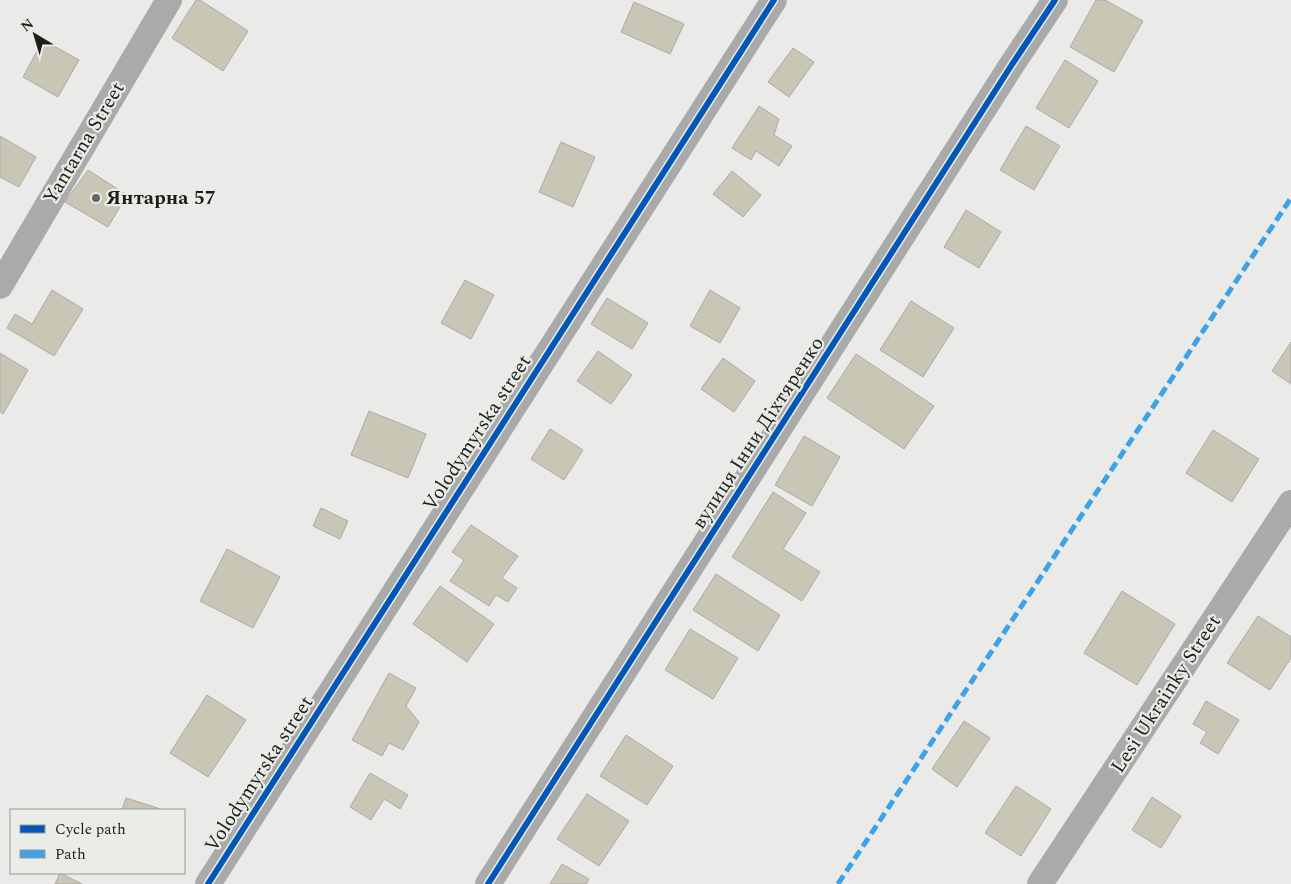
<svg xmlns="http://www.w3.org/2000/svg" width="1291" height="884" font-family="Spectral,serif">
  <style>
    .building { fill: #c9c6b5; stroke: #aaaba9 }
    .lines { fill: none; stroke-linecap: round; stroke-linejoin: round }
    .minor { stroke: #a9aaa9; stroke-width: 26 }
    .quiet { stroke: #3da2ea; stroke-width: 5; stroke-dasharray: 10 5; stroke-linecap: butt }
    .cycleway-casing { stroke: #eaece7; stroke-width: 9 }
    .cycleway { stroke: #0057b8; stroke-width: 6 }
    .poi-dot { fill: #656563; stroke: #eaece7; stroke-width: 2 }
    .labels { text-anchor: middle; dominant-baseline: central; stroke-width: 4.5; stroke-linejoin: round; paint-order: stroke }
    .street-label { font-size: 20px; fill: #1d1d1b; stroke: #eaece7 }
    .poi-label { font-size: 20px; font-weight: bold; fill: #1d1d1b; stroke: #eaece7; text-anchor: start }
  </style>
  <rect width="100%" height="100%" fill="#eaebe8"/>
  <g class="building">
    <polygon points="196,0 200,0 248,31 223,71 172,38"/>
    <polygon points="1096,0 1105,0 1143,21 1114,72 1070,47"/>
    <polygon points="634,2 684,24 670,54 621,32"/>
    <polygon points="43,40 79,60 58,97 23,77"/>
    <polygon points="793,48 814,62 789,97 768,82"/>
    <polygon points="1065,60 1098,81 1069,128 1036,108"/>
    <polygon points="759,106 779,119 774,135 792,146 779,166 756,151 751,160 732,148"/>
    <polygon points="1026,126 1060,146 1034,190 1000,170"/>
    <polygon points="0,136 36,157 19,187 0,177"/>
    <polygon points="561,142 595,157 573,207 539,192"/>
    <polygon points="88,170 127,195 108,227 65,202"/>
    <polygon points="732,171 761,195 743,217 713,194"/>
    <polygon points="966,210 1001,232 979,268 944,247"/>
    <polygon points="465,280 494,295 471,339 441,323"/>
    <polygon points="52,290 83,309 54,356 7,328 15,314 32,324"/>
    <polygon points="710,290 740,308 720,343 690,326"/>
    <polygon points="607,298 648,323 632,349 591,324"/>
    <polygon points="911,301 954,328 923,377 880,350"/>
    <polygon points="1291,342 1291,384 1272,371"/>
    <polygon points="598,351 632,375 611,404 577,381"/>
    <polygon points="0,353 28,370 3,414 0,412"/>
    <polygon points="856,354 934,406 904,449 827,398"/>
    <polygon points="723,358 755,381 734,412 701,389"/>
    <polygon points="369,411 426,434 408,478 351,455"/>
    <polygon points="550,429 583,450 564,480 531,459"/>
    <polygon points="1213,430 1259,459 1232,502 1186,473"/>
    <polygon points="804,436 840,457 812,506 775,485"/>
    <polygon points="773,492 806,513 783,549 820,572 802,601 732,557"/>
    <polygon points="321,508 348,521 340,539 313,526"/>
    <polygon points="471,525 518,556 502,578 517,588 508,602 496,595 489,606 450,581 464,560 452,552"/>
    <polygon points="227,549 280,577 253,628 200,601"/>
    <polygon points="716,574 780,615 758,651 693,610"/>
    <polygon points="440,586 494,624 467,662 413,624"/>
    <polygon points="1122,591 1175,624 1137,685 1084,653"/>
    <polygon points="1258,616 1291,637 1291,658 1270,690 1227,663"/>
    <polygon points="690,629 738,658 713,699 665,670"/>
    <polygon points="389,673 416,688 406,706 419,722 403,750 389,743 382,756 352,740"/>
    <polygon points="207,695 246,720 208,777 170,753"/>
    <polygon points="1206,701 1239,720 1218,754 1200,743 1207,732 1193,724"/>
    <polygon points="964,721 990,738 957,787 932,769"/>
    <polygon points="626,735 673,766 647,805 600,776"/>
    <polygon points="370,773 408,795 400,809 384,799 371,820 350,807"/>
    <polygon points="1016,786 1051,809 1021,856 985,833"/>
    <polygon points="587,794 629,821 599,866 557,839"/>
    <polygon points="1152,797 1181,816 1161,848 1132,830"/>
    <polygon points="126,798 164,810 122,810"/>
    <polygon points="562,864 589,879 586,884 550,884"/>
    <polygon points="60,873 82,884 55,884"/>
  </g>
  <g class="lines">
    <g class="minor">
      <polyline points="0,286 169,0"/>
      <polyline points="208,884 774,0"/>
      <polyline points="488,884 1011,66 1055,0"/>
      <polyline points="1040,884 1291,503"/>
    </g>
    <polyline class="quiet" points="838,884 1291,198"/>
    <g class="cycleway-casing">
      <g id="cycleway">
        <polyline points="208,884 774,0"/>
        <polyline points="488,884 1011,66 1055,0"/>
      </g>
    </g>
    <use href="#cycleway" class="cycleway"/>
  </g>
  <circle class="poi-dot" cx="96" cy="198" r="5"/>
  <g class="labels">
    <g class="street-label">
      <text transform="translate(84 143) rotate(-59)">Yantarna Street</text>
      <text transform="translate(477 433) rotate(-57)">Volodymyrska street</text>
      <text transform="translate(758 433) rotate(-57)">вулиця Інни Діхтяренко</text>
      <text transform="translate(1166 694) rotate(-57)">Lesi Ukrainky Street</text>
      <text transform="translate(259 774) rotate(-57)">Volodymyrska street</text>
    </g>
    <g class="poi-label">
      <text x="106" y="198">Янтарна 57</text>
    </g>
  </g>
  <rect x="10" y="809" width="175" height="65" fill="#eaece7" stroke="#989995"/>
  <rect x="20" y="825" width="25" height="8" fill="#0057b8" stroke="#989995"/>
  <text x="55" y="834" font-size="15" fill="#1d1d1b">Cycle path</text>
  <rect x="20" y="850" width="25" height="8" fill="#3da2ea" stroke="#989995"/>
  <text x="55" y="859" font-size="15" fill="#1d1d1b">Path</text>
  <g transform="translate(35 35) rotate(322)" stroke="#eaece7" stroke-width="4" paint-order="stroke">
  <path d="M0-4L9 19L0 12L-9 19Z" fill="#1d1d1b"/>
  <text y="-8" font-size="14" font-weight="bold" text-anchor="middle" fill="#1d1d1b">N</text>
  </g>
</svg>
